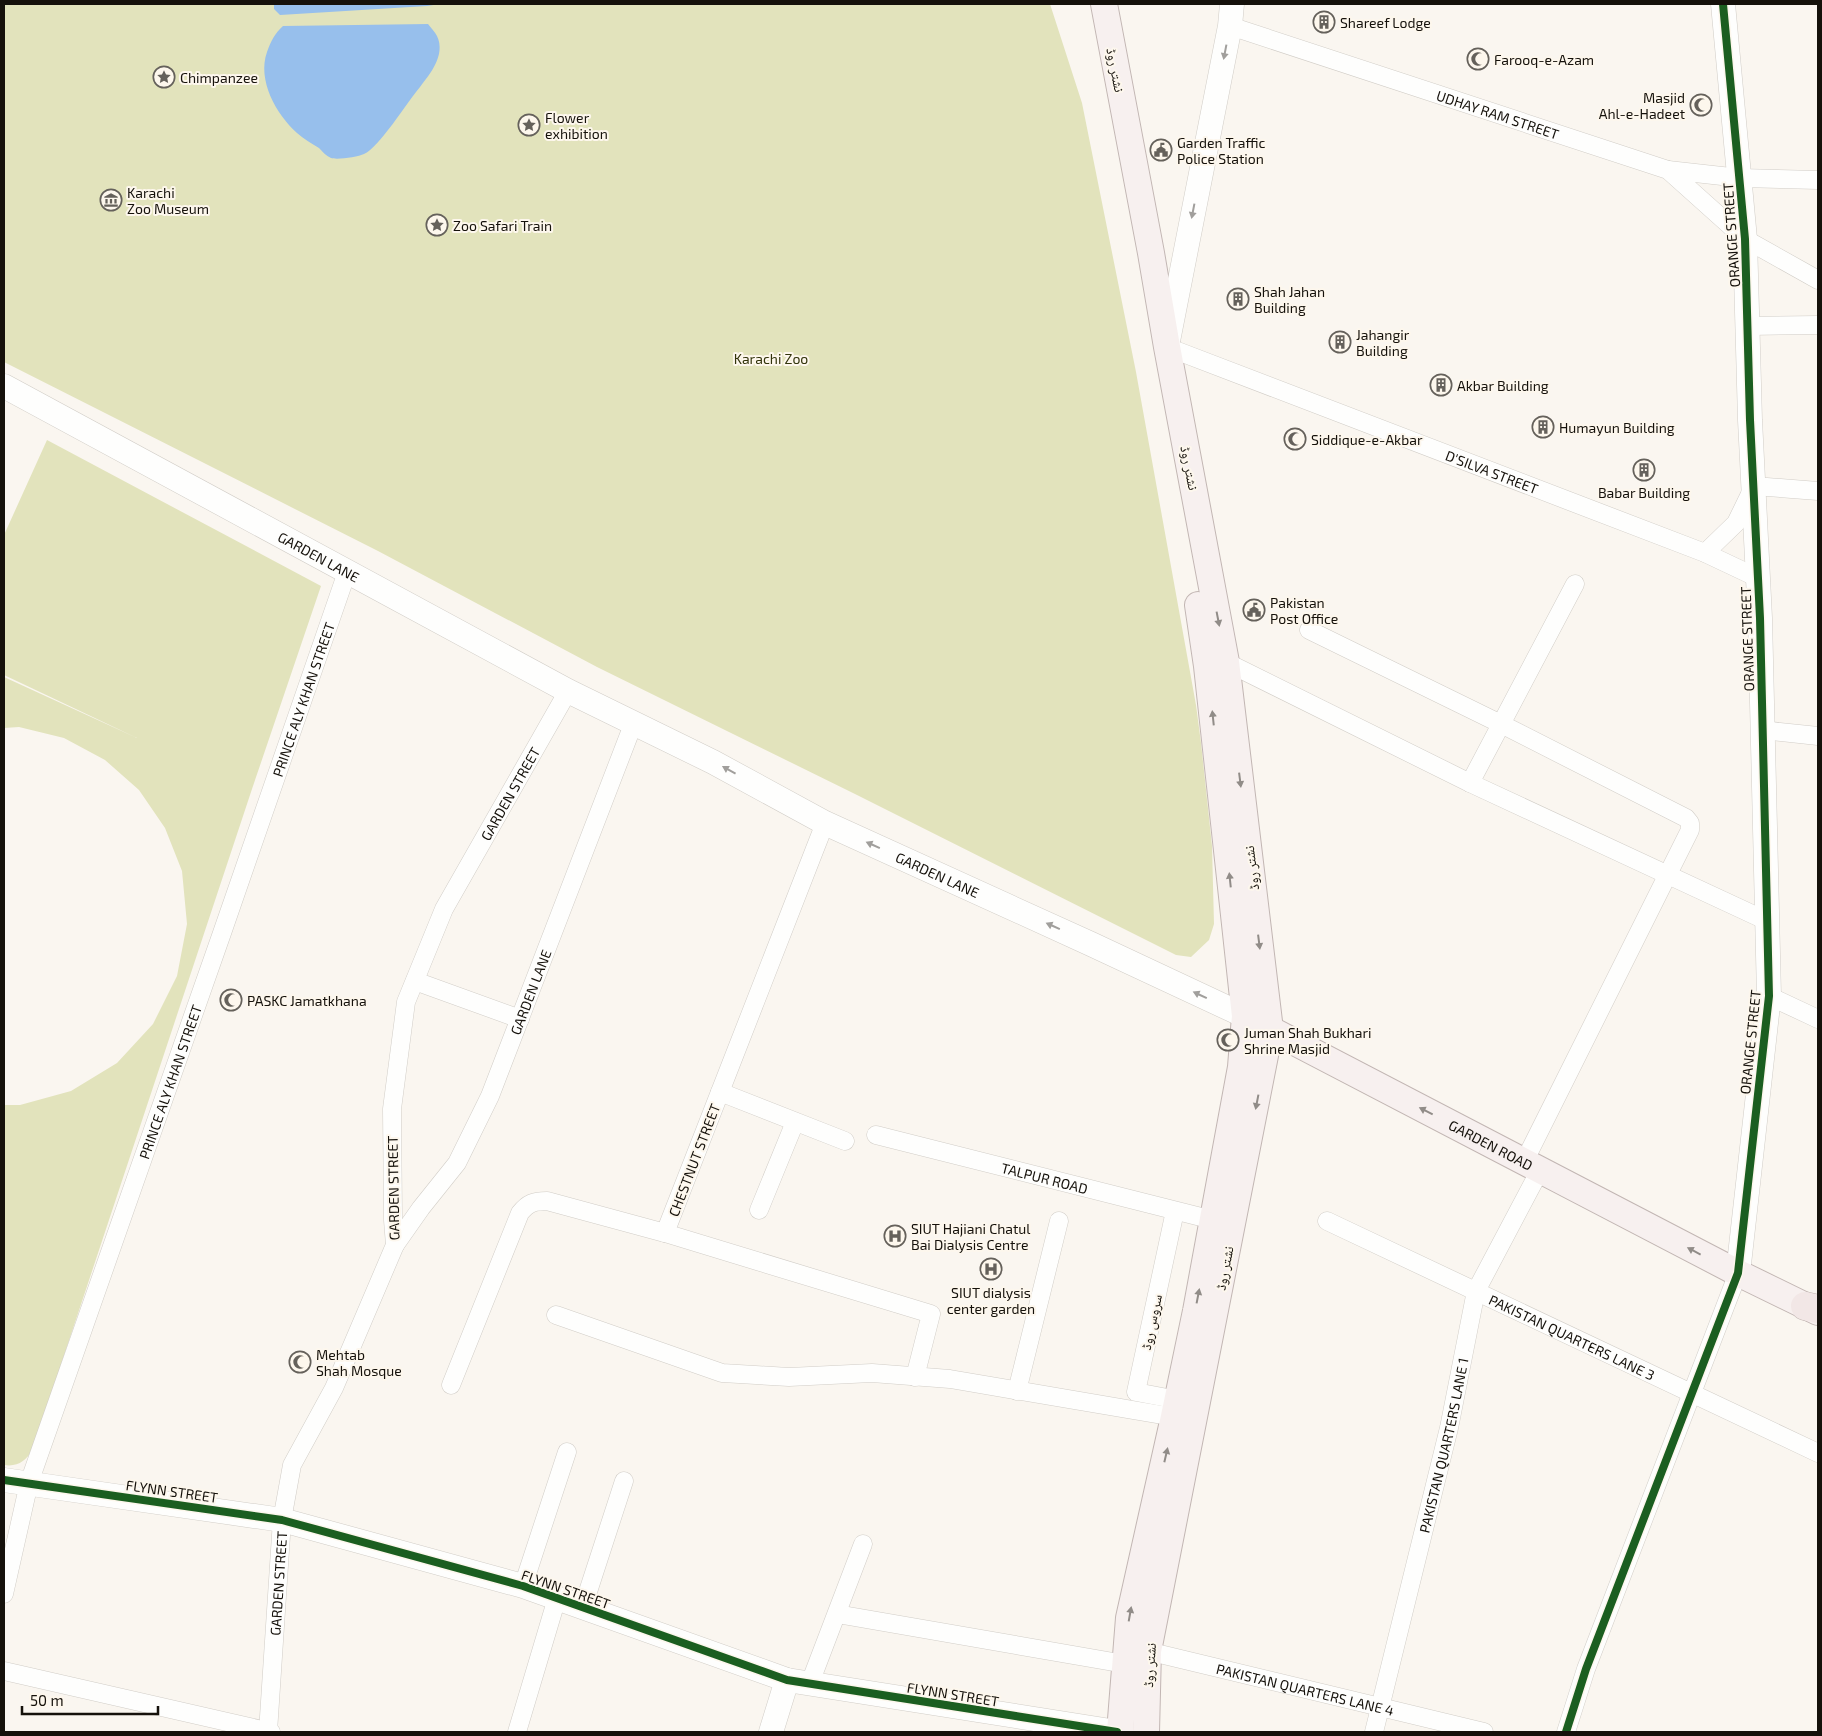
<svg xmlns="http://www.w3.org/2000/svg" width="1822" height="1736" font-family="'Exo 2','Noto Naskh Arabic',sans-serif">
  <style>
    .green { fill: #e2e3bc }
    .water { fill: #97bfec }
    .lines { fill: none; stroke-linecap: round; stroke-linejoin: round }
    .street-casing { stroke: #d1cdc7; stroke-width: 19 }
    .secondary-casing { stroke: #d1cdc7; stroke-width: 25 }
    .primary-casing { stroke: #c2b6b3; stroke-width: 28 }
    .highway-casing { stroke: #c2b6b3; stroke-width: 29 }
    .street { stroke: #fefefd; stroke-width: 18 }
    .secondary { stroke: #fefefd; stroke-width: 24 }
    .primary { stroke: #f7f0ef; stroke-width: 26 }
    .highway { stroke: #f2e7e6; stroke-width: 28 }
    .cycleway-casing { stroke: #fdf7ed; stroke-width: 11 }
    .cycleway { stroke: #1b5e20; stroke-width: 8 }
    .oneway { fill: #a19f9c }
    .oneway2 { fill: #918c88 }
    .labels { text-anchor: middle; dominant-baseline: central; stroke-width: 4; stroke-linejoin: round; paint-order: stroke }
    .poi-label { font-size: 14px; fill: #15110b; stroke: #fdf7ed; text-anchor: start }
    .street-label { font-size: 14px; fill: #15110b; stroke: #fdf7ed }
    .park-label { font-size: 14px; fill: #32340b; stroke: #fdf7ed }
  </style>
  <rect width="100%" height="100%" fill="#faf6f0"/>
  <g class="green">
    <polygon points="4,4 1050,4 1082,103 1136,372 1196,705 1201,743 1212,846 1214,924 1209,940 1191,957 1176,955 855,794 597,667 378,551 4,362"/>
    <path d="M47 440 321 586 252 789 33 1449C26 1461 18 1467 4 1465V1105H20L71 1091 117 1063 153 1024 177 976 187 924 182 871 165 828 139 790 105 760 64 738 19 727 4 728V677L137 738 4 675V535Z"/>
  </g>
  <g class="water">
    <polygon points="274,4 440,4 427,6 280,15 274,9"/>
    <path d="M428 24C431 28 435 32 437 36 446 55 430 74 420 87 407 102 379 148 364 154 358 157 337 160 331 158 326 156 322 151 319 148 311 143 304 139 297 133 276 114 257 80 267 52 271 41 275 33 283 26Z"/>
  </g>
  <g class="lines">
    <g class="street-casing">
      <g id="street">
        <path id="s1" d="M1230 26 1668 170 1745 239 1818 280"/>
        <polyline points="1668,170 1740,178 1818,180"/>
        <polyline points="1748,326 1818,325"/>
        <path id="s2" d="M1167 347 1705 553 1758 578"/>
        <polyline points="1705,553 1736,523 1754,486 1818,491"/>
        <polyline points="1309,630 1501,724 1686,818 1690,823 1690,830 1524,1162"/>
        <polyline points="1219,664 1226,662 1470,783 1767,921"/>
        <polyline points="1762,730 1818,736"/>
        <polyline points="1470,783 1575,584"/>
        <polyline points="825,823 665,1233 931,1314 915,1377"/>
        <polyline points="415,981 520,1019"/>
        <polyline points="1769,996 1818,1019"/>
        <polyline points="720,1092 845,1141"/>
        <path id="s3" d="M876 1135 1213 1220"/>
        <polyline points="759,1210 795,1122"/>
        <polyline points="1175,1211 1136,1392 1178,1400"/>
        <path id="s4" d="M1327 1221 1818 1453"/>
        <path id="s5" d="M395 1245 421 1208 457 1163 490 1096 634 722"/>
        <polyline points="556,1315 722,1373 789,1377 872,1373 950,1379 1174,1417"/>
        <path d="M451 1385 520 1213C528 1203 534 1201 547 1201L665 1233"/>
        <polyline points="1017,1391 1059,1221"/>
        <polyline points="523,1586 567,1452"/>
        <path id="s6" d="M4 1594 29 1483 222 933 347 572"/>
        <polyline points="583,1607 624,1481"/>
        <polyline points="837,1614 1125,1664"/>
        <path id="s7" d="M1139 1649 1484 1732"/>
        <polyline points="4,1671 271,1732"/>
        <polyline points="810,1683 863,1544"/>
        <path id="s8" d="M268 1732 282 1520 292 1465 334 1388 395 1245 393 1220 392 1109 406 1002 444 909 568 691"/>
        <polyline points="517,1732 557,1598"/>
        <path id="s9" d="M1374 1732 1449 1428 1476 1291 1540 1170"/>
        <polyline points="1566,1732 1586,1669 1738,1273"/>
      </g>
    </g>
    <g class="secondary-casing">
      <g id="secondary">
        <polyline points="1723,4 1745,239 1750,420 1760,618 1769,996 1738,1273"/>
        <polyline points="1168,341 1230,26 1232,4"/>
        <path id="s10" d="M4 386 568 691 713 762 825 823 1091 944 1245 1016"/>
        <polyline points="4,1480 282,1520 523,1586 787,1680 1117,1732"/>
        <polyline points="771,1732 787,1680"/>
      </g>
    </g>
    <g class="primary-casing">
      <g id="primary">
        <polyline points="1104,4 1151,253 1167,347 1226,662 1270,1030 1148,1651 1146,1732"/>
        <path id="s11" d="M1256 1022 1738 1273 1818 1312"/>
        <polyline points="1120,1732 1129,1618 1172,1426 1196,1311 1241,1067 1245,1016 1207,666 1198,605"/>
      </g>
    </g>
    <g class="highway-casing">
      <polyline id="highway" points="1805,1306 1818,1309"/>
    </g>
    <use href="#street" class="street"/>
    <use href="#secondary" class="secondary"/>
    <use href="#primary" class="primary"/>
    <use href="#highway" class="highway"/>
    <g class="cycleway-casing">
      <g id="cycleway">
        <polyline points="4,1480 282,1520 523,1586 787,1680 1117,1732"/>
        <polyline points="1566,1732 1586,1669 1738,1273 1769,996 1760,618 1750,420 1745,239 1723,4"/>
      </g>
    </g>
    <use href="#cycleway" class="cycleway"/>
  </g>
  <defs><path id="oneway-solid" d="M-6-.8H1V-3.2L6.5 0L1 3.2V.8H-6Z" transform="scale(1.25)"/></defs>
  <g class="oneway">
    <use href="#oneway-solid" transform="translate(1225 52) rotate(101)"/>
    <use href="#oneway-solid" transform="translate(1193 211) rotate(101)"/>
    <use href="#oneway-solid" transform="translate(729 770) rotate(-151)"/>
    <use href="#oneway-solid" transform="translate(873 845) rotate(-156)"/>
    <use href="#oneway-solid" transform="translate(1053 926) rotate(-156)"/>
    <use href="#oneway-solid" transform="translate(1200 995) rotate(-155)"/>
  </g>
  <g class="oneway2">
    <use href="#oneway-solid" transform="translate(1218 619) rotate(79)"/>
    <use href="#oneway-solid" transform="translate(1213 718) rotate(-96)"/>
    <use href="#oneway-solid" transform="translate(1240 780) rotate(83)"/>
    <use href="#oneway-solid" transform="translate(1230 880) rotate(-96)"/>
    <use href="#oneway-solid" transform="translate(1259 942) rotate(83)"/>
    <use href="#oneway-solid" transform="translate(1257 1102) rotate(101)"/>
    <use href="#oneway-solid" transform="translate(1426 1111) rotate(-153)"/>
    <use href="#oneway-solid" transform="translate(1694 1251) rotate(-152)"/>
    <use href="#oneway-solid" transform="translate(1198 1296) rotate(-79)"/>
    <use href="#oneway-solid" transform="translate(1166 1455) rotate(-77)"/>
    <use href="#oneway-solid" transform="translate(1130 1614) rotate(-80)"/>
  </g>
  <defs>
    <g id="building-ring" transform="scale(1.125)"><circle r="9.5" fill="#fdf7ed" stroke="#65615b" stroke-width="1.5"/><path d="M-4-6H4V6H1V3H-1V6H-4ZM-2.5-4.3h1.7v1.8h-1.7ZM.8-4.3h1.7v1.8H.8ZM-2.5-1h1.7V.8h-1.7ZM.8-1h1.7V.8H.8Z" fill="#65615b"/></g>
    <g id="mosque-ring" transform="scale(1.125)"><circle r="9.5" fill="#fdf7ed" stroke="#65615b" stroke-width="1.5"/><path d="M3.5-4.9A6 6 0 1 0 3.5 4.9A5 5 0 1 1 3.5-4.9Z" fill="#65615b"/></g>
    <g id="sight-ring" transform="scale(1.125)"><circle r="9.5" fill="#fdf7ed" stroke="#65615b" stroke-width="1.5"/><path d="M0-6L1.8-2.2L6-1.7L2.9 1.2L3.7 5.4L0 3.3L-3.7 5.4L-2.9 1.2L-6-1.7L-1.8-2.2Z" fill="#65615b"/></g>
    <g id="civic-ring" transform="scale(1.125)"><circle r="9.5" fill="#fdf7ed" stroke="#65615b" stroke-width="1.5"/><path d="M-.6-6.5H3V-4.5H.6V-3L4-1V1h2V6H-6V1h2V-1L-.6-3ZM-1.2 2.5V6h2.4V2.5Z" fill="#65615b"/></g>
    <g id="museum-ring" transform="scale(1.125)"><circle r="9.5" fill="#fdf7ed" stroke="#65615b" stroke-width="1.5"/><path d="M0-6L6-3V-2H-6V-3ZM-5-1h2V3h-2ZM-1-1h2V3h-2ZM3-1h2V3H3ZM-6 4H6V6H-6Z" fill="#65615b"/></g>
    <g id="hospital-ring" transform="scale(1.125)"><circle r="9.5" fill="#fdf7ed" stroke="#65615b" stroke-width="1.5"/><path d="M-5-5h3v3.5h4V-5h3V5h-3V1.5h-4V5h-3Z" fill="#65615b"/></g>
  </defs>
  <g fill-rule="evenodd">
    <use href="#building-ring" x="1324" y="22"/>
    <use href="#mosque-ring" x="1478" y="59"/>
    <use href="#sight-ring" x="164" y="77"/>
    <use href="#mosque-ring" x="1701" y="105"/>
    <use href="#sight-ring" x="529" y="125"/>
    <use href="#civic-ring" x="1161" y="150"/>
    <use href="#museum-ring" x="111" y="200"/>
    <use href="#sight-ring" x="437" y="225"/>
    <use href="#building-ring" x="1238" y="299"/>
    <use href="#building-ring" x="1340" y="342"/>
    <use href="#building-ring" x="1441" y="385"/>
    <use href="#building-ring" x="1543" y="427"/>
    <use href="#mosque-ring" x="1295" y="439"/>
    <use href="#building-ring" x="1644" y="470"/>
    <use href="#civic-ring" x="1254" y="610"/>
    <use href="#mosque-ring" x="231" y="1000"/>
    <use href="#mosque-ring" x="1228" y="1040"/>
    <use href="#hospital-ring" x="895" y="1236"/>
    <use href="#hospital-ring" x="991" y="1269"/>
    <use href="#mosque-ring" x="300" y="1362"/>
  </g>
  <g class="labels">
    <g class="poi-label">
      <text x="1340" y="22">Shareef Lodge</text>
      <text x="1494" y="59">Farooq-e-Azam</text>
      <text x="180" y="77">Chimpanzee</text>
      <text x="1685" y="97" text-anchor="end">Masjid<tspan x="1685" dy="16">Ahl-e-Hadeet</tspan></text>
      <text x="545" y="117">Flower<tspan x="545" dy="16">exhibition</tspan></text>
      <text x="1177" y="142">Garden Traffic<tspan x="1177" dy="16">Police Station</tspan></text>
      <text x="127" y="192">Karachi<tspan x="127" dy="16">Zoo Museum</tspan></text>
      <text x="453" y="225">Zoo Safari Train</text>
      <text x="1254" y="291">Shah Jahan<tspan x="1254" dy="16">Building</tspan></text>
      <text x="1356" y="334">Jahangir<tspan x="1356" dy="16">Building</tspan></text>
      <text x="1457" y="385">Akbar Building</text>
      <text x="1559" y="427">Humayun Building</text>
      <text x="1311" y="439">Siddique-e-Akbar</text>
      <text x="1644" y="492" text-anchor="middle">Babar Building</text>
      <text x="1270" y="602">Pakistan<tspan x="1270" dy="16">Post Office</tspan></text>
      <text x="247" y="1000">PASKC Jamatkhana</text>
      <text x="1244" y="1032">Juman Shah Bukhari<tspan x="1244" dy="16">Shrine Masjid</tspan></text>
      <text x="911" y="1228">SIUT Hajiani Chatul<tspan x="911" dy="16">Bai Dialysis Centre</tspan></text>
      <text x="991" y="1292" text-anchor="middle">SIUT dialysis<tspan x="991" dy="16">center garden</tspan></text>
      <text x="316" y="1354">Mehtab<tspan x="316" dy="16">Shah Mosque</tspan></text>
    </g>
    <g class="street-label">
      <text transform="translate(1116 70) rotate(79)">نشتر روڈ</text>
      <text stroke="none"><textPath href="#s1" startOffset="282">UDHAY RAM STREET</textPath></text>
      <text transform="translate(1731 235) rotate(-94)">ORANGE STREET</text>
      <text transform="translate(1190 468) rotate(79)">نشتر روڈ</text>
      <text stroke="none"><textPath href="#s2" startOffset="348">D'SILVA STREET</textPath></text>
      <text stroke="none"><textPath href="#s10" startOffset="358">GARDEN LANE</textPath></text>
      <text transform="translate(1747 639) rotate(-92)">ORANGE STREET</text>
      <text stroke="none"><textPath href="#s6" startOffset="944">PRINCE ALY KHAN STREET</textPath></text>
      <text stroke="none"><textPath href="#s8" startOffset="989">GARDEN STREET</textPath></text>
      <text transform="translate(1251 868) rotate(-97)">نشتر روڈ</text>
      <text stroke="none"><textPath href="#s10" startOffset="1054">GARDEN LANE</textPath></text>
      <text stroke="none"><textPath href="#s5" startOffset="289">GARDEN LANE</textPath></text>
      <text transform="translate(1750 1042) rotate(-84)">ORANGE STREET</text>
      <text stroke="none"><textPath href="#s6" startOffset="539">PRINCE ALY KHAN STREET</textPath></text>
      <text stroke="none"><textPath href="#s11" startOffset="265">GARDEN ROAD</textPath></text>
      <text transform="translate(694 1160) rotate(-69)">CHESTNUT STREET</text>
      <text stroke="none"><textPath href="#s3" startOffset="174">TALPUR ROAD</textPath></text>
      <text transform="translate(393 1188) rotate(-91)">GARDEN STREET</text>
      <text transform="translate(1224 1268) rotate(-79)">نشتر روڈ</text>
      <text transform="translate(1151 1322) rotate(-78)">سروس روڈ</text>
      <text stroke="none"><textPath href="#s4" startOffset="271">PAKISTAN QUARTERS LANE 3</textPath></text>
      <text stroke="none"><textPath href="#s9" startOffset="295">PAKISTAN QUARTERS LANE 1</textPath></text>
      <text transform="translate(172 1491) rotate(8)">FLYNN STREET</text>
      <text stroke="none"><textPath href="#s8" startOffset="149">GARDEN STREET</textPath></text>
      <text transform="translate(566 1589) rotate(19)">FLYNN STREET</text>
      <text transform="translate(1149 1665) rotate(-86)">نشتر روڈ</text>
      <text stroke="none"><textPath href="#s7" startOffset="171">PAKISTAN QUARTERS LANE 4</textPath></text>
      <text transform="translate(953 1694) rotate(9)">FLYNN STREET</text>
    </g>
    <g class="park-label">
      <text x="771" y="358">Karachi Zoo</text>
    </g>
  </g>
  <rect width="1822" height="1736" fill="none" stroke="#15110b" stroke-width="10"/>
  <path d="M22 1706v8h136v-8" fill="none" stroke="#15110b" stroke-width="2.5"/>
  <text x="30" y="1706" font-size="15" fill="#15110b" stroke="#fdf7ed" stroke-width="4" paint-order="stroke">50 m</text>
</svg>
